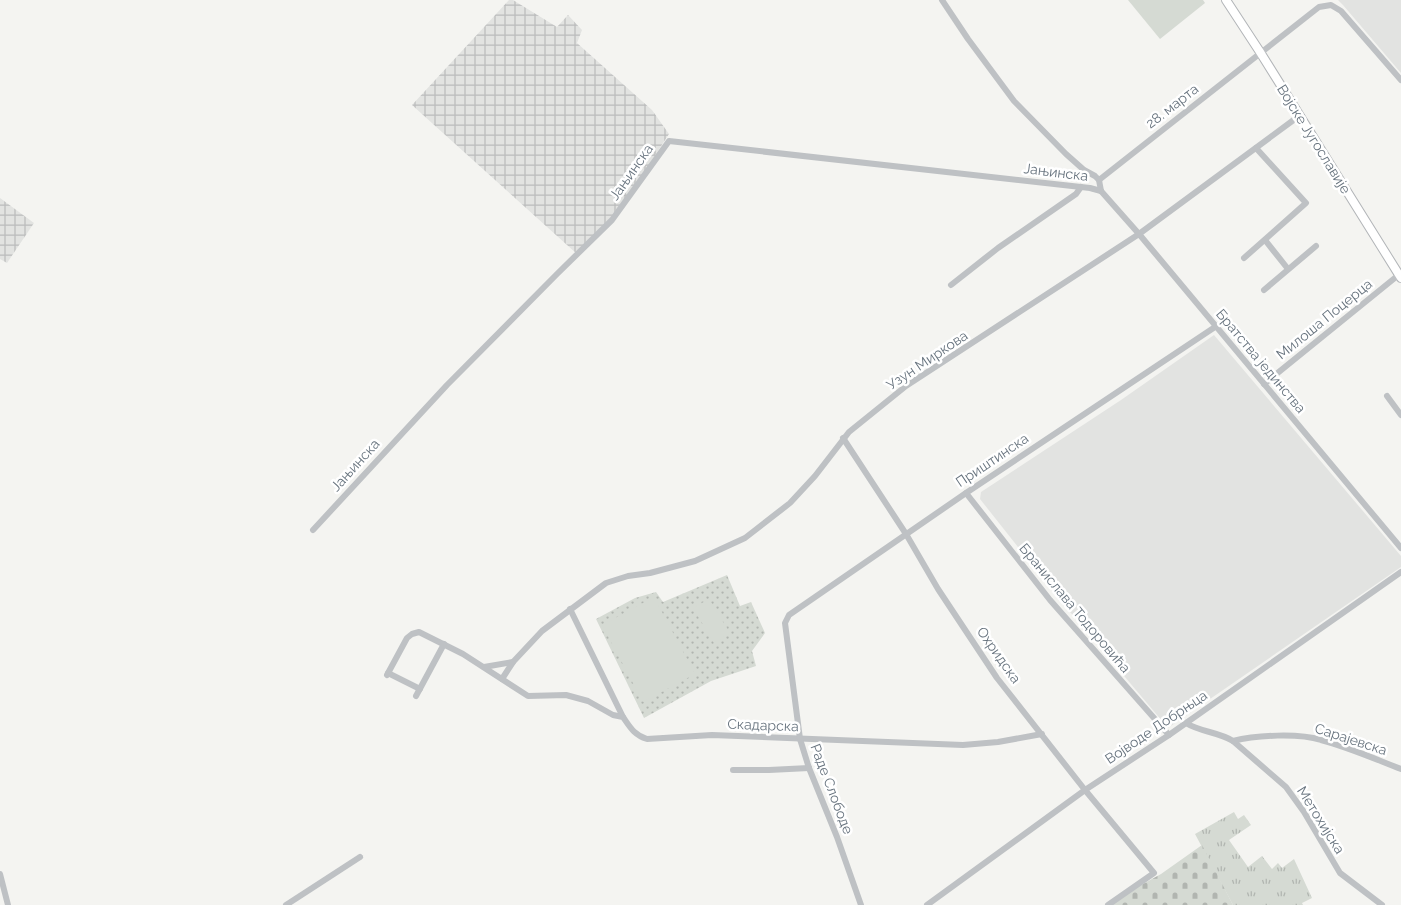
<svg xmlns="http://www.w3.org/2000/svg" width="1401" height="905" font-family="Raleway,sans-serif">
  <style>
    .built { fill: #e2e3e1 }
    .industrial { fill: url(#industrial-grid) }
    .grass { fill: url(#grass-tufts) }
    .cemetery { fill: url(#cemetery-stones) }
    .park { fill: url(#park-dots) }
    .pitch { fill: #d5dad3 }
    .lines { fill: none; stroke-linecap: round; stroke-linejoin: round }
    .major-casing { stroke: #b2b5b8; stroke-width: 10 }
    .minor { stroke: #bec1c4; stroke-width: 6 }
    .major { stroke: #fff; stroke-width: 8 }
    .labels { text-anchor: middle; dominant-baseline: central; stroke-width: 5; stroke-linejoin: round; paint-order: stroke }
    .street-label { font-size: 14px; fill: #67737e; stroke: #fff }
  </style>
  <defs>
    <pattern id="industrial-grid" width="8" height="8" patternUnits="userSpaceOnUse" patternTransform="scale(1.25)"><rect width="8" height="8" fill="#e2e3e1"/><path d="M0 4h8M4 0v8" fill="none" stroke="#bbbcbc"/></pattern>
    <pattern id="grass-tufts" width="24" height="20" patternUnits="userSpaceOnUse" patternTransform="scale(1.25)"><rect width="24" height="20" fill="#d5dad3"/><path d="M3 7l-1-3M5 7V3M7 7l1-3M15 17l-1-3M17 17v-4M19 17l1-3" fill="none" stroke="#b1b5b0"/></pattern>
    <pattern id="cemetery-stones" width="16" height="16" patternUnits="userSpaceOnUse" patternTransform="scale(1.25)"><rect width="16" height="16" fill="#d5dad3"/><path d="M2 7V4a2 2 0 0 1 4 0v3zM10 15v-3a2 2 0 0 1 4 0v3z" fill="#b1b5b0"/></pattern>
    <pattern id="park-dots" width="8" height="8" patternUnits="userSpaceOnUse" patternTransform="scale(1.25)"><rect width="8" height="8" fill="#d5dad3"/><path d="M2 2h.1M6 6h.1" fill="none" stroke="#b1b5b0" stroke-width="1.8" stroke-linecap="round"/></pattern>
  </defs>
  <rect width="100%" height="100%" fill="#f4f4f1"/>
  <g class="built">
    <polygon points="1338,0 1401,0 1401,73 1343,5"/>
    <polygon points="1214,335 1401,556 1401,567 1168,728 1060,600 980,499 981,492 1121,400"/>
  </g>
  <g class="industrial">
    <polygon points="509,0 513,0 557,27 568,15 582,30 577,43 652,110 669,134 639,180 608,221 577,254 412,105"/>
    <polygon points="0,198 34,223 7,263 0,259"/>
  </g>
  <polygon class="grass" points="1234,812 1238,819 1244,815 1251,825 1229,840 1248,867 1262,856 1272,869 1278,863 1282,868 1294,859 1312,898 1302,903 1303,905 1233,905 1195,834"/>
  <polygon class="cemetery" points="1202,845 1233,905 1112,905 1132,890 1161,874"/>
  <polygon class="park" points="727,575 740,606 751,602 765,633 752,651 756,666 711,681 644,718 596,619 635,598 656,592 663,602"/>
  <g class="pitch">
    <polygon points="1128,0 1203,0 1205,3 1160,39"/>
    <polygon points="654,597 695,674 643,702 602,625"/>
    <polygon points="709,599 730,633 714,643 693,608"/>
  </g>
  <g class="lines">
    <g class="major-casing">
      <polyline id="major" points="1226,0 1260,52 1401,278"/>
    </g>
    <g class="minor">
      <polyline points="942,0 968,39 1014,101 1066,154 1084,170 1095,176 1099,180 1101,191"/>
      <polyline points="1099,180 1319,7 1331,5 1341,11 1401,80"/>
      <polyline points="1101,191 1139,234 1401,548"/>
      <polyline points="1265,240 1288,269"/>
      <polyline points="1244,258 1306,203 1256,148"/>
      <polyline points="951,285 998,248 1076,194 1081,187"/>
      <polyline points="1264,290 1316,246"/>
      <polyline points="1264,384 1401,273"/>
      <polyline points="1387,396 1401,415"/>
      <polyline points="843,438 906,534 938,589 997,678 1085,790 1154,873 1108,905"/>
      <polyline points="966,493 1050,600 1169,735"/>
      <polyline points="313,530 447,385 557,274 612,220 669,141 1090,188 1101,191"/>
      <polyline points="570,609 623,717"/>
      <polyline points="484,667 513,662"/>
      <polyline points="388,673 420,689"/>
      <path d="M387 675 407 638 412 634 419 632 463 654 528 696 566 695 588 701 613 715 623 717C630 727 634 735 647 739L712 735 963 745 998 742 1042 734"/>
      <polyline points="502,679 513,662 542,631 606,583 628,576 650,573 695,561 745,538 790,503 815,476 849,432 906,386 1139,234 1299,116"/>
      <polyline points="416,696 444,644"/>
      <path d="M1186 723C1200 732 1219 732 1233 741L1286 787 1304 812 1340 873 1382 905"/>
      <path d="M1233 741C1256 735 1299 733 1321 740 1348 747 1375 759 1401 769"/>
      <polyline points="733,770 769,770 809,768"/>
      <polyline points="0,874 8,905"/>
      <polyline points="286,905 360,857"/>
      <polyline points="861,905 837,837 809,768 800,739 785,623 789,615 966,493 1215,327"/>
      <polyline points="927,905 1085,790 1169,735 1401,572"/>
    </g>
    <use href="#major" class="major"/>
  </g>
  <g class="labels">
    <g class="street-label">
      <text transform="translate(1172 106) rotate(-38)">28. марта</text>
      <text transform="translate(1314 139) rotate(58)">Војске Југославије</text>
      <text transform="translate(631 172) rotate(-55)">Јањинска</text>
      <text transform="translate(1056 172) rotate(7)">Јањинска</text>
      <text transform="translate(1324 319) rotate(-39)">Милоша Поцерца</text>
      <text transform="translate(927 360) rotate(-34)">Узун Миркова</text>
      <text transform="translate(1261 361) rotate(50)">Братства јединства</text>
      <text transform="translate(992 460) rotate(-34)">Приштинска</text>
      <text transform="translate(355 465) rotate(-48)">Јањинска</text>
      <text transform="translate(1075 608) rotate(50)">Бранислава Тодоровића</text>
      <text transform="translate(999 655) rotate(55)">Охридска</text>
      <text transform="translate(763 725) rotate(2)">Скадарска</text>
      <text transform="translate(1156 727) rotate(-34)">Војводе Добрњца</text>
      <text transform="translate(1351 739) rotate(18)">Сарајевска</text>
      <text transform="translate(832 789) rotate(69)">Раде Слободе</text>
      <text transform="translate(1321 820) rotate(58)">Метохијска</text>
    </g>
  </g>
</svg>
